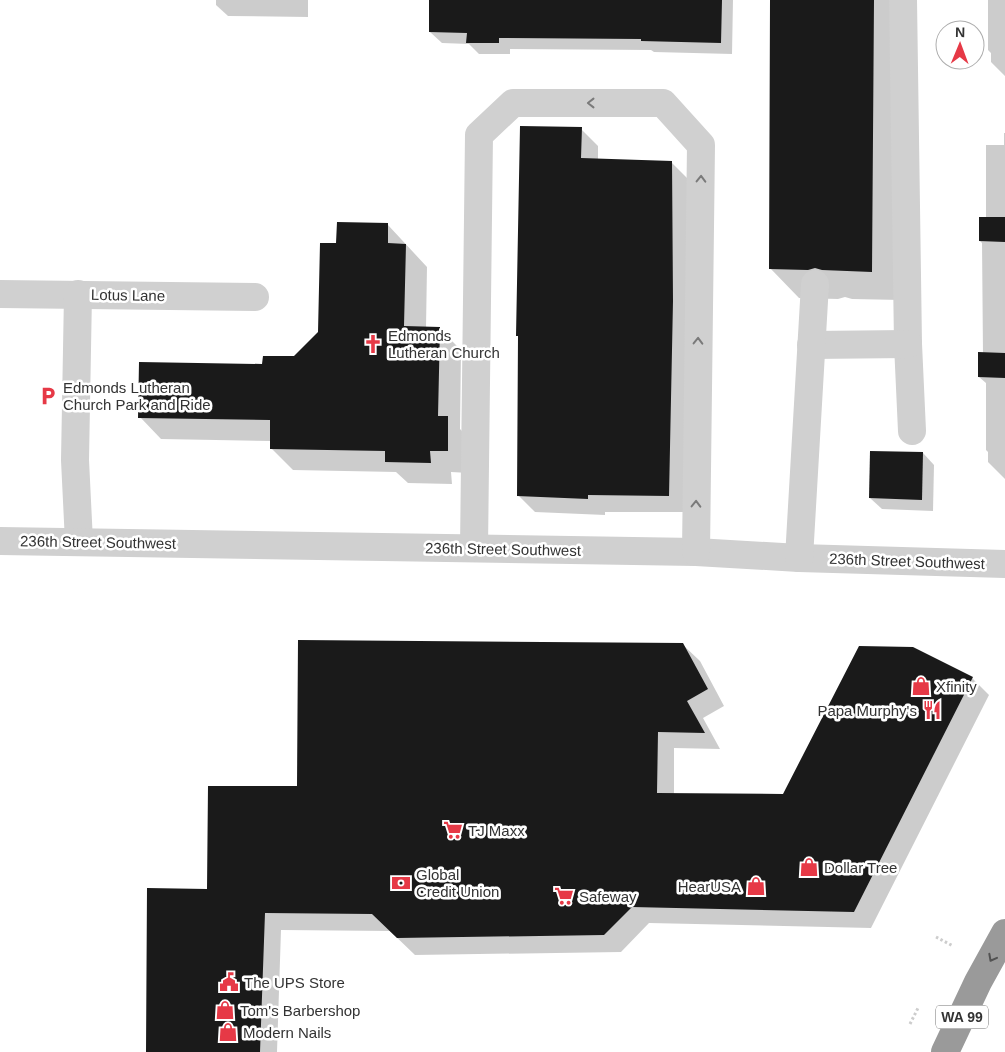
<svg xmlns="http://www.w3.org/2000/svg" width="1005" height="1052" font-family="Helvetica,sans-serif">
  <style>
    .shadow { fill: #0003 }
    .building { fill: #1a1a1a }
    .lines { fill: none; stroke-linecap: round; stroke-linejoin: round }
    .path { stroke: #cdcdcd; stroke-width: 3; stroke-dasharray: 2.5 2.5; stroke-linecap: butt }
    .minor { stroke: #d0d0d0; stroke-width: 28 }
    .highway { stroke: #9a9a9a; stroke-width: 28 }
    .oneway { stroke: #7a7a7a }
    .oneway2 { stroke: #525252 }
    .labels { text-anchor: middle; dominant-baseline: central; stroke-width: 5; stroke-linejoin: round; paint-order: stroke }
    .shield { fill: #fff; stroke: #707070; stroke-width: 1 }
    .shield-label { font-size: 14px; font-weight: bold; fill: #333 }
    .street-label { font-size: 15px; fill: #333; stroke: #fff }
    .poi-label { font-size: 15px; fill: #333; stroke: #fff; text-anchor: start }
  </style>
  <rect width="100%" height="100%" fill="#fff"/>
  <g class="shadow">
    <polygon points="216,0 308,0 308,17 228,16 216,5"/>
    <polygon points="430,0 733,0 732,54 654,52 651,50 510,49 510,54 479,54 469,44 442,43 430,32"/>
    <polygon points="772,0 903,0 901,300 852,299 845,297 838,299 799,298 770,268"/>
    <polygon points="988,0 1005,0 1005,76 991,62 991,53 988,50"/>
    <polygon points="581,129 598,146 598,160 672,163 689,180 686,512 605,512 605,515 535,512 518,495"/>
    <polygon points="1004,133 1005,133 1005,479 988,462 988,452 986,450 986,383 979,377 983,354 982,243 980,241 986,218 986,145 1004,145"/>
    <polygon points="388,225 427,267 426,328 439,328 461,350 460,429 470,439 469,473 451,472 452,484 408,483 396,472 293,470 271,448 271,441 161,439 140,417 264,365 294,357 320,333 338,244"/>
    <polygon points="923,453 934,465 933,511 882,509 870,498"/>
    <polygon points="682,644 700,661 724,706 703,718 720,749 674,748 674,794 784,796 972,678 989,695 871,928 649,923 621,952 415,955 390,931 281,930 277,1052 147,1052 208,890 298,788"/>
  </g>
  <g class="building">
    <polygon points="429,0 722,0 721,43 641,41 641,39 499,38 499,43 466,43 467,33 429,32"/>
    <polygon points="770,0 874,0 872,272 822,270 815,268 808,270 769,269"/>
    <polygon points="520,126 582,127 581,158 672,161 673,301 669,496 588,495 588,499 517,496 518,336 516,336"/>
    <polygon points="979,217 1005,217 1005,242 979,241"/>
    <polygon points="337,222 388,223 388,243 406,244 404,326 440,327 438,416 448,416 448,451 430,451 431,463 385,462 385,451 270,449 270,420 138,418 139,362 262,364 263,356 294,356 318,332 320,243 336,243"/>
    <polygon points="978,352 1005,353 1005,378 978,377"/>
    <polygon points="870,451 923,452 922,500 869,498"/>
    <polygon points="298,640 683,643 708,689 687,701 705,733 658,732 657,793 783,794 859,646 913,647 973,677 854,912 632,907 604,935 397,938 372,914 265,913 260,1052 146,1052 147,888 207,889 208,786 297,786"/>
  </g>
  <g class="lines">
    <g class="path">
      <polyline points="936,937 953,946"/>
      <polyline points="910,1024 918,1008"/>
    </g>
    <g class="minor">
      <polyline points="903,0 908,344 912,431"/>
      <polyline points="0,294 255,297"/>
      <polyline points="78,294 75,460 79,542"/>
      <polyline points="811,345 908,344"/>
      <polyline points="0,541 696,552 799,558 1005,564"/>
      <polyline points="474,548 479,135 513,103 663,103 701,145 696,552"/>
      <polyline points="799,558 815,284"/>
    </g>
    <polyline class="highway" points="945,1052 978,982 1005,933"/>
  </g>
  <defs><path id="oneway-chevron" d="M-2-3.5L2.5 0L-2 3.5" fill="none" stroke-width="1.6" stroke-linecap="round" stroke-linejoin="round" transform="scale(1.25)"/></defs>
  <g class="oneway">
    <use href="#oneway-chevron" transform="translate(591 103) rotate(-180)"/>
    <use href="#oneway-chevron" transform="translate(701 179) rotate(-89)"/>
    <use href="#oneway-chevron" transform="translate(698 341) rotate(-89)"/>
    <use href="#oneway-chevron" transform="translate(696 504) rotate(-89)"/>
  </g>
  <use class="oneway2" href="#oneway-chevron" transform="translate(992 958) rotate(118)"/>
  <defs>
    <g id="church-bare" transform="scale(1.5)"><path d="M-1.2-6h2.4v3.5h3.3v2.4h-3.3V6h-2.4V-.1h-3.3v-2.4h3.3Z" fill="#e63946" stroke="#fff" stroke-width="2.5" paint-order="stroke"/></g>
    <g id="parking-bare" transform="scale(1.5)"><path d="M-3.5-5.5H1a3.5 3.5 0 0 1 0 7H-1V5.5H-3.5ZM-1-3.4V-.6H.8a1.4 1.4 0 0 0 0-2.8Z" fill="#e63946" stroke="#fff" stroke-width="2.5" paint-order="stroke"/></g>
    <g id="shop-bare" transform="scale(1.5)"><path d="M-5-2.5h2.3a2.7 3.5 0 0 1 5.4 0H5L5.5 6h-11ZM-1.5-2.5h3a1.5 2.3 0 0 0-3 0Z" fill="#e63946" stroke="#fff" stroke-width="2.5" paint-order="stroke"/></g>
    <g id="restaurant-bare" transform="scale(1.5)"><path d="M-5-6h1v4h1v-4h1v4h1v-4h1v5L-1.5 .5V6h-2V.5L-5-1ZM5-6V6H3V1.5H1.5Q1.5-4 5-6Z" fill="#e63946" stroke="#fff" stroke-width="2.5" paint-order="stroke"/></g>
    <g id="supermarket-bare" transform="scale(1.5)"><path d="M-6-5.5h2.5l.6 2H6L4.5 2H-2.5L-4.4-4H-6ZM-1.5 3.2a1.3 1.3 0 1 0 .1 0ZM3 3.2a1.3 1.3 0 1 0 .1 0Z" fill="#e63946" stroke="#fff" stroke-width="2.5" paint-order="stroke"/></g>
    <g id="bank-bare" transform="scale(1.5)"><path d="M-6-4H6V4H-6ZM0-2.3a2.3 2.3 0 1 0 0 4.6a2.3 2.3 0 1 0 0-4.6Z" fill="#e63946" stroke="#fff" stroke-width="2.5" paint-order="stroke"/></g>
    <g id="civic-bare" transform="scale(1.5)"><path d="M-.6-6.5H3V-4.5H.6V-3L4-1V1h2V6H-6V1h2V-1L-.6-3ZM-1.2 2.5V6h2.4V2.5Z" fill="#e63946" stroke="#fff" stroke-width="2.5" paint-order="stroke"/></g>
  </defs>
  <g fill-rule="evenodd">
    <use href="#church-bare" x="373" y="344"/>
    <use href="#parking-bare" x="48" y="396"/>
    <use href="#shop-bare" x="921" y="686"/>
    <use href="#restaurant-bare" x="932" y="710"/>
    <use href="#supermarket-bare" x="453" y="830"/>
    <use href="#shop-bare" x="809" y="867"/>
    <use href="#bank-bare" x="401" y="883"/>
    <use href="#shop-bare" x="756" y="886"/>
    <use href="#supermarket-bare" x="564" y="896"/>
    <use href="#civic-bare" x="229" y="982"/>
    <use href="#shop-bare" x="225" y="1010"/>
    <use href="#shop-bare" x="228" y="1032"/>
  </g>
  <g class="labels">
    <rect class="shield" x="936" y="1005.5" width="52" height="23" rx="4"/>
    <g class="shield-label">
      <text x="962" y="1017">WA 99</text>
    </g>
    <g class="street-label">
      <text transform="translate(128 295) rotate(1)">Lotus Lane</text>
      <text transform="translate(98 542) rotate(1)">236th Street Southwest</text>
      <text transform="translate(503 549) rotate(1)">236th Street Southwest</text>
      <text transform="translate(907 561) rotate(2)">236th Street Southwest</text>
    </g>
    <g class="poi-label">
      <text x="388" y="335">Edmonds<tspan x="388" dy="17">Lutheran Church</tspan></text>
      <text x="63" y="387">Edmonds Lutheran<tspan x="63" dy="17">Church Park and Ride</tspan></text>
      <text x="936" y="686">Xfinity</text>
      <text x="917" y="710" text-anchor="end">Papa Murphy's</text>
      <text x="468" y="830">TJ Maxx</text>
      <text x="824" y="867">Dollar Tree</text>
      <text x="416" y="874">Global<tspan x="416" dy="17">Credit Union</tspan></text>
      <text x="741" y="886" text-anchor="end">HearUSA</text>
      <text x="579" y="896">Safeway</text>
      <text x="244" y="982">The UPS Store</text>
      <text x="240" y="1010">Tom's Barbershop</text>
      <text x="243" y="1032">Modern Nails</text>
    </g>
  </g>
  <g transform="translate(960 45) rotate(1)"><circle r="24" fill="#ffffff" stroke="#adadad"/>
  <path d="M0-4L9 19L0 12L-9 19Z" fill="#e63946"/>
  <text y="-8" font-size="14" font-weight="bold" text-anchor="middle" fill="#333333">N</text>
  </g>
</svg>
